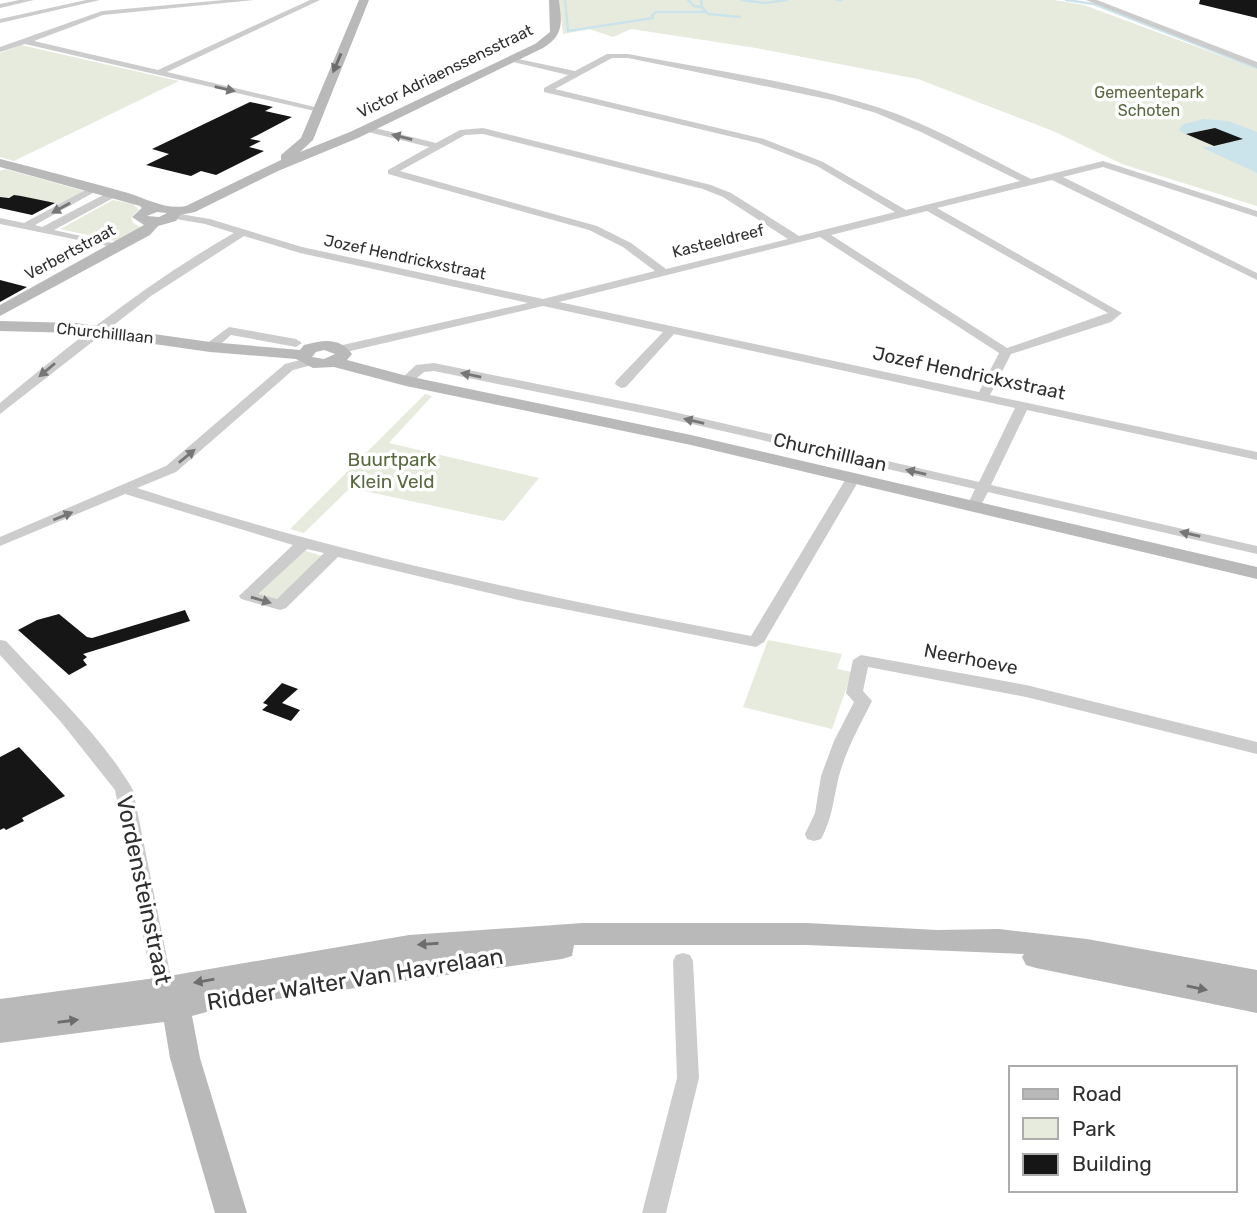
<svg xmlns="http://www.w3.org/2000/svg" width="1257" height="1213" font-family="Rubik,sans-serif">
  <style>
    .green { fill: #e7ebde }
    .water { fill: #cbe3ea }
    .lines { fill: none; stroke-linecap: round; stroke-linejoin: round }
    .stream { stroke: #cbe3ea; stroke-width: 2.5 }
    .building { fill: #161616 }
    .street { fill: #ccc; fill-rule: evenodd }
    .secondary { fill: #b9b9b9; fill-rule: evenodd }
    .oneway { fill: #6d6d6d }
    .oneway2 { fill: #767676 }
    .labels { text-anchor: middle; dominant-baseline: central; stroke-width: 7; stroke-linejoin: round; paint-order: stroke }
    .far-street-label { font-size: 16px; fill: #2f2f2f; stroke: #fff }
    .far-park-label { font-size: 16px; fill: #58683f; stroke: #fff }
    .street-label { font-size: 19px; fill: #2f2f2f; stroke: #fff }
    .park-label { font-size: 19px; fill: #58683f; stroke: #fff }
    .near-street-label { font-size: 23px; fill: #2f2f2f; stroke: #fff }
  </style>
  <rect width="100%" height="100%" fill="#fff"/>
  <g class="green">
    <polygon points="559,0 1054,0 1084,5 1257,69 1257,206 1122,164 1053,131 918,79 756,48 631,29 613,37 589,29 563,34"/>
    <polygon points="21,45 179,81 14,161 0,157 0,53"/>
    <polygon points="5,169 84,191 59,205 21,196 0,198 0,171"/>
    <polygon points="113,200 133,204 139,210 131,217 133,223 142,228 119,242 60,229"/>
    <polygon points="425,394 432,396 389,443 539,478 504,521 350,488 304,533 290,529"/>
    <polygon points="303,550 325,557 278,601 257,594"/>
    <polygon points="768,640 842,654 837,669 852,672 832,729 743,707"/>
  </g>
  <polygon class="water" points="1203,119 1228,121 1257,132 1257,173 1201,147 1214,147 1241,139 1214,128 1185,134 1179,130 1182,125"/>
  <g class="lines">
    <g class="stream">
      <polyline points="565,0 568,31 653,18 652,15 657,12 706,12"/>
      <polyline points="688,0 694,6 702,7"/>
      <polyline points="701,0 702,7 708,14 740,17"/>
      <polyline points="741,0 765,3 787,0"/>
      <polyline points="837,0 842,0"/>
      <polyline points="1066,0 1094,4 1257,68"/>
    </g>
  </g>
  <g class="building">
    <polygon points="1200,0 1257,0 1257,18 1199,4"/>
    <polygon points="250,102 273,107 265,111 292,117 250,139 261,141 249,147 264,151 216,175 201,171 191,176 146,165 169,154 152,149"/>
    <polygon points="1215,128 1243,139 1214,146 1186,134"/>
    <polygon points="14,195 21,196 55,203 32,215 0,208 0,197 9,198"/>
    <polygon points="0,280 27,287 0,302"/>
    <polygon points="185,610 190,621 83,654 87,657 83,660 87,665 69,675 18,630 37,620 59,614 87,637 92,638"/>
    <polygon points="282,683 298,689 282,703 300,710 291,721 262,710 268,705 263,703"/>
    <polygon points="19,747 65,796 22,818 24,821 6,830 4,828 0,830 0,757"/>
  </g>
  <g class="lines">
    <g class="street">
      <polygon points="19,0 34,0 0,8 0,4"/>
      <polygon points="86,0 100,0 0,23 0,19"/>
      <polygon points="224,0 254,0 103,15 34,41 158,70 310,0 320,0 167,72 319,108 319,112 25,44 0,52 0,47 102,11"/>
      <polygon points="1086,0 1097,0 1257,62 1257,68"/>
      <path d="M607 54H628C712 70 799 82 880 108 932 125 982 155 1031 179L1103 161 1257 211V217L1103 167 1063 177 1257 273V280L1052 180 937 208 1122 313 1111 322 1011 354 990 395 1257 452V460L1027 410 991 485 1257 546V554L988 492 979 509 974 510 967 506 975 489 661 417 434 371 424 372 410 384H402V378L416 365 434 363 661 409 979 482 1015 408 674 334 626 387 621 388 615 384 616 381 663 332 543 306 342 353 336 349 338 346 528 303 300 253 244 236 151 296 0 414V403C74 341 150 281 234 233L205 224 170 218 169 216 174 213 210 219 302 247 543 299 655 271 623 247 589 230 388 174V170L429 147 364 131V127L367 126 436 143 460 130 483 128 711 185 731 193 799 236 895 212 817 166 758 143 544 92V88L568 75 505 60 509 57 575 71ZM612 58H628L832 100 876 113 921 132 1020 181 906 210 823 162 764 139 555 89ZM483 134 703 189 723 197 788 239 666 269 631 243 597 226 400 171 465 135ZM927 211 1108 313 1007 348 831 235ZM820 237 999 353 979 392 559 302Z"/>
      <polygon points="91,187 100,189 35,225 42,227 109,192 117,192 117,196 54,230 122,245 122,249 0,224 0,218 24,223"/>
      <polygon points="229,327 296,339 302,343 296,347 231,335 214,350 206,350 206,344"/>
      <path d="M308 358 314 362 312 365 293 370 176 472 137 488C339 554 544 597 751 636L847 477 854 473 861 477 764 642 756 647 518 600 338 557 286 608 280 610 241 599 239 596 293 545 125 494 0 546V537L166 466 285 364ZM307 549 324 553 277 599 258 594Z"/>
      <path d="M0 640 6 641C48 687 102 736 133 790L173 988 170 994 163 997 156 994 153 988 115 790 61 722 0 655Z"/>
      <path d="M861 655 1026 685 1257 742V754L1026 697 868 667 863 691 872 701C860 725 846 750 839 776 833 800 833 817 821 839L814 841 807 839 805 834 815 813 821 776 834 741 854 702 846 693 853 660Z"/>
      <polygon points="683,953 690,955 693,961 699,1078 666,1213 642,1213 677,1078 673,961 676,955"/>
    </g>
    <g class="secondary">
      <path d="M359 0H369L313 140 300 152 350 132 535 44 550 32 549 0H559C562 23 564 35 543 48L358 138 278 171 195 212 180 215 176 221 158 226 150 235 0 316V305L144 225 132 217 142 208 140 206 0 167V159C43 170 86 181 128 193 147 199 166 210 186 206L281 160V155L301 138ZM157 212 167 213 159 217 147 216Z"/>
      <path d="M0 321 76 323 210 342 300 350 304 345C324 340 339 337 352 354L347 360 407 376 691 435 1257 567V579L691 445 406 386 334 367 313 368 296 359 210 352 76 333 0 331ZM324 350 335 354 324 359 312 357 316 352Z"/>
      <polygon points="583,923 807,923 937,930 999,929 1087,939 1257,970 1257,1013 1036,968 1026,965 1022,957 1024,954 807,945 574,945 572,956 562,959 228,1006 192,1016 200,1058 247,1213 215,1213 170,1058 164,1022 0,1043 0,999 163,977 409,935"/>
    </g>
  </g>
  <defs><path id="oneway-solid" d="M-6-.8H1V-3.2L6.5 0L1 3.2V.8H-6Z" transform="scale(1.75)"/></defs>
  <g class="oneway">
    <use href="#oneway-solid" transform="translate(337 63) rotate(113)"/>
    <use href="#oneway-solid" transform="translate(428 944) rotate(176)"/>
    <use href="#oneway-solid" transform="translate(204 981) rotate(170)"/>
    <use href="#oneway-solid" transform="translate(1197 988) rotate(12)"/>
    <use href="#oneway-solid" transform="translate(68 1021) rotate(-8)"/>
  </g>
  <g class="oneway2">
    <use href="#oneway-solid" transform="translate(225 89) rotate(13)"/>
    <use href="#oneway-solid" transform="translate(402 137) rotate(-166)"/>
    <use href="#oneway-solid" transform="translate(61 208) rotate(151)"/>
    <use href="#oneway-solid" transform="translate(47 370) rotate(140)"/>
    <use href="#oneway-solid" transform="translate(471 375) rotate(-169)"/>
    <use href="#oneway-solid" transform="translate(694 421) rotate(-167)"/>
    <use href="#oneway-solid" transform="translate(187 456) rotate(-39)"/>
    <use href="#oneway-solid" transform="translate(916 472) rotate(-167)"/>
    <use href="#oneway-solid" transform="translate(63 516) rotate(-22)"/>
    <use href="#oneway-solid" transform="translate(1190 534) rotate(-167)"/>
    <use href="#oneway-solid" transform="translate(261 600) rotate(16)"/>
  </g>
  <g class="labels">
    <g class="far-street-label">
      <text transform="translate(445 71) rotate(-26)">Victor Adriaenssensstraat</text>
      <text transform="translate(718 241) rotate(-14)">Kasteeldreef</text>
      <text transform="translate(70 252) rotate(-28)">Verbertstraat</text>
      <text transform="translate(405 257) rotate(12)">Jozef Hendrickxstraat</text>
      <text transform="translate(105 333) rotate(6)">Churchilllaan</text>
    </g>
    <g class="far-park-label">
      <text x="1149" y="92">Gemeentepark<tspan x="1149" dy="18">Schoten</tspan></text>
    </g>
    <g class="street-label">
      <text transform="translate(969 373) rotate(12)">Jozef Hendrickxstraat</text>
      <text transform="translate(830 452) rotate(13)">Churchilllaan</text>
      <text transform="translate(971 659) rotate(11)">Neerhoeve</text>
    </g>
    <g class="park-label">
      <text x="392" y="459">Buurtpark<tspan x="392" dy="22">Klein Veld</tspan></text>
    </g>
    <g class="near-street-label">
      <text transform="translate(144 890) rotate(78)">Vordensteinstraat</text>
      <text transform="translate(355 979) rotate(-9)">Ridder Walter Van Havrelaan</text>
    </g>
  </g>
  <rect x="1009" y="1066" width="228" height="126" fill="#ffffff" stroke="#acacac" stroke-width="2"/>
  <rect x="1023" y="1089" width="35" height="10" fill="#b9b9b9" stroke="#acacac" stroke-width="2"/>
  <text x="1072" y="1101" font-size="21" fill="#2f2f2f">Road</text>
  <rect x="1023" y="1118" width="35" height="21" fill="#e7ebde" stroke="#acacac" stroke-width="2"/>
  <text x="1072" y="1136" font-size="21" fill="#2f2f2f">Park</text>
  <rect x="1023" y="1154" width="35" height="21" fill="#161616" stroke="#acacac" stroke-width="2"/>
  <text x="1072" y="1171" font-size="21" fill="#2f2f2f">Building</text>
</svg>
